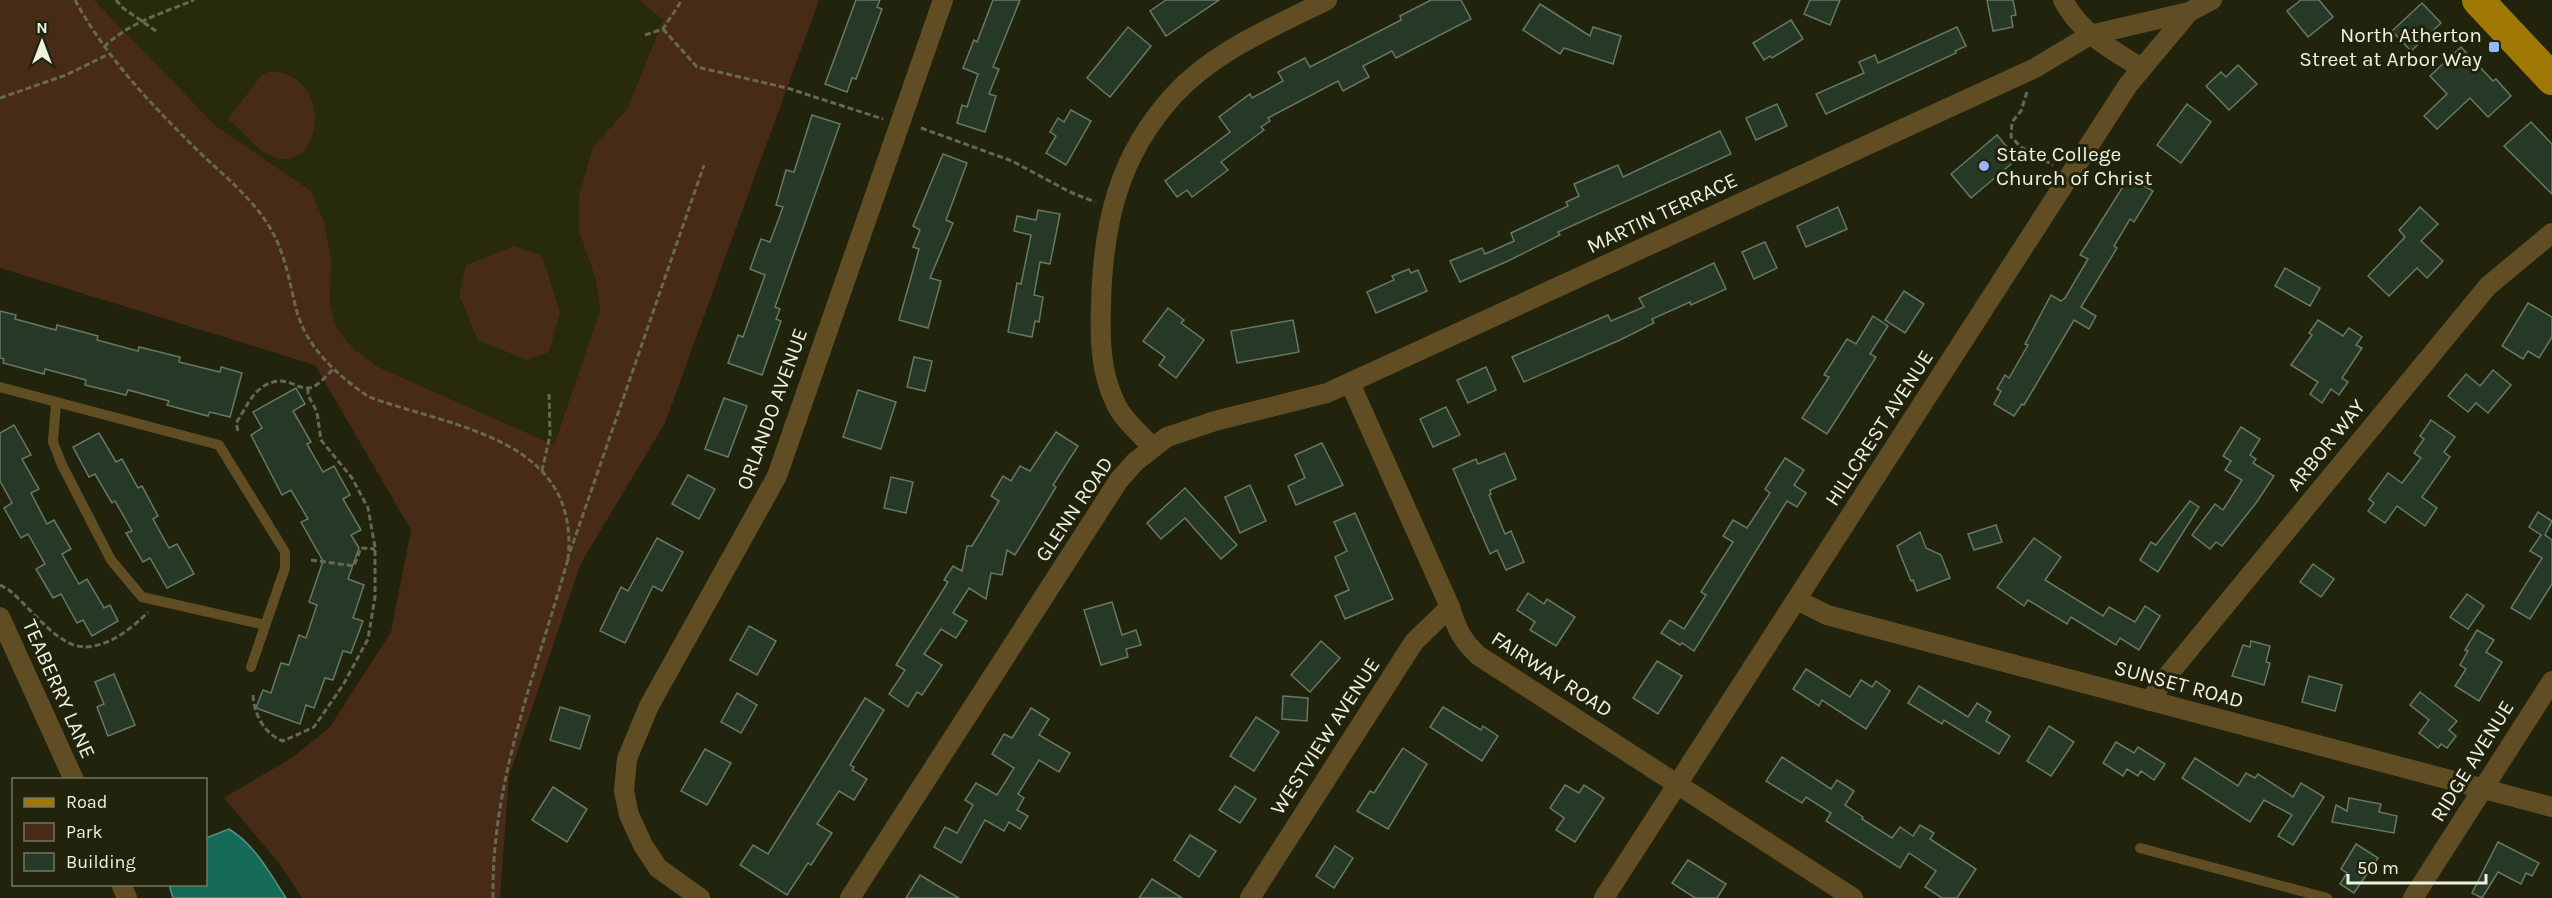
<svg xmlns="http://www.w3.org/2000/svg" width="2552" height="898" font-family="Karla,sans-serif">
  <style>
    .built { fill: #282b0b }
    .green { fill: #482b16 }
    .water { fill: #156a58; stroke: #569382; stroke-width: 1.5 }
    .building { fill: #263926; stroke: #657965; stroke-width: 1.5 }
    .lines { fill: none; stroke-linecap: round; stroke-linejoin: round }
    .path { stroke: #666854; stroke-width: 3; stroke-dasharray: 6 3; stroke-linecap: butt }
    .lane { stroke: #604d24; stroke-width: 10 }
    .street { stroke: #604d24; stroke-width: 20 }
    .primary { stroke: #a07805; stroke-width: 32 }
    .poi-dot { fill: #95b7fd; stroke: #21230c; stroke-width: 2 }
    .labels { text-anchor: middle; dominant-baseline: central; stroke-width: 6; stroke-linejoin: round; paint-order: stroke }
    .poi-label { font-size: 21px; fill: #eff2e3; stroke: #21230c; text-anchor: end }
    .street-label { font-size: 21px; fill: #eff2e3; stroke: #21230c }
  </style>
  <rect width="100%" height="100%" fill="#21230c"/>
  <polygon class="built" points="94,0 639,0 663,20 627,109 593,147 579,231 596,280 600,310 554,445 378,367 355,350 337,329 330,305 331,258 311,191 216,126"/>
  <g class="green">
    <polygon points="0,0 94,0 216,126 311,191 324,222 331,258 330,305 337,329 355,350 378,367 554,445 600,310 596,280 579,231 579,196 593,147 627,109 663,20 639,0 819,0 665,423 581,563 509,776 500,898 302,898 279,863 224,798 293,757 330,727 391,632 411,530 315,365 0,268"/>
    <path d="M270 71C338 75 321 179 271 156 256 149 241 130 228 119L261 76Z"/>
    <polygon points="514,246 542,256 560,312 549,352 527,360 478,340 459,295 466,265"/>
  </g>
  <path class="water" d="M229 829C256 846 269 872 286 898H173L169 885 206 884V838Z"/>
  <g class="building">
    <polygon points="856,0 880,0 877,7 882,9 856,79 852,78 847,92 825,84"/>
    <polygon points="993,0 1020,0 993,67 999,69 989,94 996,96 985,132 957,123 962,105 967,107 978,74 963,68 974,40 977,42"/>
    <polygon points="1166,0 1219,0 1166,36 1150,11"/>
    <polygon points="1431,0 1461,0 1471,19 1396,58 1392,51 1363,66 1369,77 1343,91 1338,81 1268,118 1270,121 1261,127 1264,130 1221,162 1228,170 1192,197 1187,190 1177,197 1165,181 1230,132 1219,117 1250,94 1252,98 1283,81 1278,72 1305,58 1310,67 1401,20 1400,16"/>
    <polygon points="1810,0 1840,0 1830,25 1804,14"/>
    <polygon points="1987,0 2013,0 2016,15 2011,16 2013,27 1993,31"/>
    <polygon points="2301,0 2319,0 2333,17 2308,37 2287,11"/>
    <polygon points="2422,3 2441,23 2411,51 2392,31"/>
    <polygon points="1540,4 1590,36 1593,27 1621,36 1613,64 1564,48 1560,54 1523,30"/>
    <polygon points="1791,20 1803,39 1772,58 1770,56 1764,60 1753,43"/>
    <polygon points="1128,27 1151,46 1110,97 1087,78"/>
    <polygon points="1957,27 1966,46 1955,51 1956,53 1826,114 1816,94 1864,73 1859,62 1875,55 1878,63"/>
    <polygon points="2461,47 2493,81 2496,79 2511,96 2488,117 2470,98 2437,129 2424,116 2447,94 2430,76"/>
    <polygon points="2238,65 2257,84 2229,110 2206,86 2221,72 2226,77"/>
    <polygon points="1777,104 1787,126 1756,140 1746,118"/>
    <polygon points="2187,104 2211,122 2181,163 2157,145"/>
    <polygon points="1071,110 1091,121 1066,165 1046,153 1056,136 1050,132 1058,118 1064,122"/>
    <polygon points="812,115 840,124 775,307 780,309 776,319 781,321 762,375 728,363 738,335 743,337 765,275 750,269 761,239 770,242 783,207 776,205 786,170 794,172"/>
    <polygon points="2531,122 2552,144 2552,194 2504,146"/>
    <polygon points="1720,131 1731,154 1558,232 1560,235 1508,261 1460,282 1450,261 1482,248 1485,254 1514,241 1511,233 1568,206 1566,202 1579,196 1574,184 1618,165 1623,177"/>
    <polygon points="1997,135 2017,159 1971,198 1951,174"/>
    <polygon points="943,154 967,163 946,220 953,223 930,278 941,281 928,328 899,320 919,249 913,247 920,230 913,226"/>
    <polygon points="2129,177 2153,191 2134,222 2130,219 2114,246 2117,248 2081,307 2096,316 2089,329 2074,320 2024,405 2022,404 2014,416 1994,404 2001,391 1997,389 2005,375 2009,378 2028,345 2025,344 2051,295 2061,301 2065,298 2088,259 2080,255"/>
    <polygon points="1838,207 1847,229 1806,247 1797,226"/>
    <polygon points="2420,207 2438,224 2421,241 2443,261 2427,278 2417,268 2389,296 2368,276 2405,237 2399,230"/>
    <polygon points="1038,210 1060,214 1050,264 1040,262 1034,295 1043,297 1039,322 1035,321 1032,337 1008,332 1017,283 1021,284 1031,235 1014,231 1017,216 1036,220"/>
    <polygon points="1765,242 1777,268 1754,279 1742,252"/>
    <polygon points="1714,263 1726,289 1691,305 1690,302 1652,319 1654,323 1620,340 1524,382 1512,357 1608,315 1611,321 1644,307 1639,298"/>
    <polygon points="2285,268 2320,288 2310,306 2275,286"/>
    <polygon points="1409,269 1411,273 1418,270 1427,291 1376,313 1367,292 1394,280 1392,276"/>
    <polygon points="1904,291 1924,304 1905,333 1885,320"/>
    <polygon points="2528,303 2552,317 2552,337 2539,358 2528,351 2523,359 2502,346"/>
    <polygon points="1168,308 1184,320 1181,323 1204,340 1176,378 1159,365 1165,357 1143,341"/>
    <polygon points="0,311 16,315 15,319 56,330 57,325 98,336 97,340 138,351 139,347 180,357 179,362 220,372 221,367 242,373 230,417 210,412 208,416 167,405 169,401 128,390 126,395 85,385 86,380 45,369 44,374 3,363 4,359 0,358"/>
    <polygon points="1873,316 1888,326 1870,354 1876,357 1827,434 1802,418 1829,377 1824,375 1847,339 1856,344"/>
    <polygon points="1293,320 1299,352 1237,363 1231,331"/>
    <polygon points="2318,320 2343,336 2349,328 2362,337 2356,345 2362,348 2342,378 2348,382 2339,395 2331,389 2322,403 2310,394 2318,382 2291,365 2312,335 2309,333"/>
    <polygon points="914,357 932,361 925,391 907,387"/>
    <polygon points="1486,367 1496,390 1468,403 1457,380"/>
    <polygon points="2493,370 2511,385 2488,413 2476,403 2468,412 2448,396 2466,374 2480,386"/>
    <polygon points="296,388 305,404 293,411 311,442 307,444 323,472 334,466 350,495 343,499 361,530 351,535 359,548 348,579 364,585 353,618 363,621 351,653 343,651 333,680 325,678 314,708 306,705 300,724 256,708 263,690 271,693 281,663 289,665 299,635 306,638 317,605 309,602 323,561 301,522 308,519 291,490 282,495 251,435 262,428 253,412"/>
    <polygon points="858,390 896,402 881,449 843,437"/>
    <polygon points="724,398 747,406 728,457 705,449"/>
    <polygon points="1446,407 1460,435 1433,447 1420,419"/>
    <polygon points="2431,420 2455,437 2444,452 2450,457 2422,497 2437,508 2425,526 2397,506 2385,523 2368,511 2374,503 2369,499 2388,473 2402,483 2421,458 2414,453 2424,439 2420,436"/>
    <polygon points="14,425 31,455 22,459 39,489 31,493 47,524 54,520 71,549 62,554 79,584 87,579 104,608 110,605 118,621 92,636 83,620 77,623 61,594 53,598 36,569 45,564 28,534 21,538 4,508 12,503 0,481 0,433"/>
    <polygon points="2241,427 2260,439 2250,455 2256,459 2253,463 2274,476 2256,503 2222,546 2216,542 2210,549 2192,535 2215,504 2223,510 2242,480 2225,470 2231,461 2223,456"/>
    <polygon points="1056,432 1078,446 1053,485 1056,487 1015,555 1007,550 1002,575 991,573 986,599 969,588 953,613 967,621 956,638 941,629 924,654 942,665 922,695 917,692 908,707 889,694 905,670 896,665 948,582 944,580 953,566 962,571 967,546 972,546 999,501 991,496 1003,476 1011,481 1020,466 1030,471"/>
    <polygon points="99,433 116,462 122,459 138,488 142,486 158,516 153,519 169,548 177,544 194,574 167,588 150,558 143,562 126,533 132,531 115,501 112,503 95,474 89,477 73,447"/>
    <polygon points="1322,443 1343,485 1296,505 1288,486 1305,478 1295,455"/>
    <polygon points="1505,453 1516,479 1490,490 1491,494 1489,495 1505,534 1511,531 1524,562 1506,570 1497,550 1490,554 1453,469 1476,459 1478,464"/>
    <polygon points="1785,458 1804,470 1794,485 1806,493 1797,507 1787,501 1694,651 1682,643 1680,645 1661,633 1670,620 1684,629 1706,595 1701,592 1733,542 1723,536 1733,520 1747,528 1770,493 1765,489"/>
    <polygon points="688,475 715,489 699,519 672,504"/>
    <polygon points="891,477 913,482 906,513 884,508"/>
    <polygon points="1250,485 1266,521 1240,533 1225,497"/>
    <polygon points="1185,488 1237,545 1221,559 1185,518 1161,539 1147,523"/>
    <polygon points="2190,501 2199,507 2158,572 2140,560 2151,542 2156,545"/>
    <polygon points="2538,512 2552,521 2545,535 2552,540 2552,584 2530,619 2511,608 2542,558 2530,551 2541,535 2529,527"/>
    <polygon points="1355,513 1393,599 1345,619 1335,596 1349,590 1335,557 1347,551 1334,522"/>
    <polygon points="1996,525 2002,542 1974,550 1968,534"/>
    <polygon points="1920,532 1926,548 1941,555 1950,578 1917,591 1913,580 1911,581 1897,546"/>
    <polygon points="657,538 683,552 662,591 653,586 625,643 600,631 621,587 628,591"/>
    <polygon points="2034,538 2061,557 2045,580 2103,616 2109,607 2135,622 2145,606 2160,616 2139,650 2120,638 2116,645 2071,617 2067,624 2028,600 2024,606 1997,587"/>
    <polygon points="2313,564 2334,579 2321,597 2300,582"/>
    <polygon points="1528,593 1544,604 1547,599 1575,617 1556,646 1530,630 1535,622 1517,610"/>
    <polygon points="2467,594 2484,606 2468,629 2450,617"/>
    <polygon points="1112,602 1122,635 1136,630 1141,645 1126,649 1128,657 1101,665 1084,610"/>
    <polygon points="749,626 776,641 757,675 730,660"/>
    <polygon points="2477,630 2494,640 2486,652 2502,662 2479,701 2455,686 2466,669 2460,665 2468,651 2465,650"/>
    <polygon points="1321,641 1340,658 1310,692 1291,675"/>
    <polygon points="2251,641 2270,646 2266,662 2270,663 2264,685 2232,676 2243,645 2250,647"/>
    <polygon points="1657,661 1682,676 1658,714 1633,698"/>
    <polygon points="1806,669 1850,697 1861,680 1872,687 1876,681 1890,691 1866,729 1822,700 1819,706 1793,689"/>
    <polygon points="114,674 135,725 108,736 97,707 104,704 95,682"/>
    <polygon points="2309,676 2342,685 2335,711 2302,702"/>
    <polygon points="1919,686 1968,717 1977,703 1991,712 1986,721 2010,736 1999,754 1944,720 1942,724 1908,703"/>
    <polygon points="2420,692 2457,721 2449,730 2456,736 2447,748 2441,744 2438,748 2419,733 2429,720 2410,705"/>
    <polygon points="737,693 757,705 741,733 721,722"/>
    <polygon points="1283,696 1308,698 1307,721 1282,719"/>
    <polygon points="865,698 884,710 850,765 854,767 852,770 867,779 854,800 839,791 817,824 832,833 811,865 808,863 787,895 740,865 753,845 768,854"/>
    <polygon points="560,707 590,716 580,749 550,740"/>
    <polygon points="1443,707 1481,730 1483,726 1498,736 1482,761 1430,727"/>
    <polygon points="1031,708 1049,719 1039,735 1070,753 1059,772 1039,760 1018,794 1024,798 1017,810 1028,816 1020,829 1009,822 1004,831 985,820 961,863 934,847 945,827 957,833 973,805 965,800 976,783 997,795 1014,768 992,754 1004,734 1012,738"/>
    <polygon points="1256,717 1279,732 1254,771 1230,756"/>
    <polygon points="2049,726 2074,742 2051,776 2027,761"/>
    <polygon points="2116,742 2134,753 2138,747 2165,764 2154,780 2141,771 2138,776 2127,769 2123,776 2103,763"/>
    <polygon points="1403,748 1427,764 1388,829 1357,811 1370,791 1374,793"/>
    <polygon points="705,749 731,763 707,805 681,791"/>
    <polygon points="1782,757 1831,789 1837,780 1854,791 1845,805 1863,817 1862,819 1892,838 1900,827 1913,836 1920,825 1934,833 1930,839 1976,869 1957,898 1942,898 1925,887 1936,871 1909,853 1900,868 1826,821 1831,813 1806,797 1802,803 1766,781"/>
    <polygon points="2195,758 2238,786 2246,773 2255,778 2258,774 2293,797 2301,783 2324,797 2293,845 2278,836 2292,815 2264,800 2250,822 2182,778"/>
    <polygon points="1565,785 1579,793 1584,785 1604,798 1575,842 1556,830 1564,818 1550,808"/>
    <polygon points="1235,786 1256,799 1240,823 1219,810"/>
    <polygon points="553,787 587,809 567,842 532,820"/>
    <polygon points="2349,798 2381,804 2379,812 2397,816 2394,833 2332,822 2336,805 2347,811"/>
    <polygon points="1190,835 1216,851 1199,877 1174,860"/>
    <polygon points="2498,842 2539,863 2532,876 2526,873 2521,884 2498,872 2482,898 2472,893"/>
    <polygon points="2356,844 2378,858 2354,893 2340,884 2347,873 2341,869"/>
    <polygon points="1335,846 1353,858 1334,888 1316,876"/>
    <polygon points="1688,860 1726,884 1717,898 1695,898 1672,883"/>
    <polygon points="920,875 938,886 959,898 906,898"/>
    <polygon points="1152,879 1182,898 1139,898"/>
  </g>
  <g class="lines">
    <g class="path">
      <path d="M75 0C105 55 147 100 191 144 218 171 249 194 269 226 286 254 289 282 297 312 307 348 339 377 369 397 454 428 581 438 568 560"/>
      <polyline points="116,0 123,8 156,31"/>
      <polyline points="663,29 697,67 787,88 883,119"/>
      <polyline points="645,35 663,29 682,0"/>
      <path d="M104 47C128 23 163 13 194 0"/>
      <polyline points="2027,92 2021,111 2012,122 2011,137 2021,147 2053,165"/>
      <polyline points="0,98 66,75 109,54"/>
      <polyline points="921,128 1012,161 1070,192 1095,202"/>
      <path d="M238 431 236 423C245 410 250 395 264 386 287 372 298 393 313 387 321 383 328 374 334 368"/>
      <polyline points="542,471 550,435 549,392"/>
      <polyline points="570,552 704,165"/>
      <polyline points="311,560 354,566 361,548 375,549"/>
      <path d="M0 585 9 590C28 606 47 632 69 643 96 657 131 630 148 612"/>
      <path d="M253 695C254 714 264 734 283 741L314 727 343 685 368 639 375 597V547L368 508 352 478 321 440 317 412 308 395V388"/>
      <path d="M493 898C491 781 537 670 568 559"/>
    </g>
    <g class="lane">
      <polyline points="0,387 219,445 285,552 285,568 251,667"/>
      <polyline points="56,403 53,442 62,465 111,560 142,597 265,625"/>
      <polyline points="2140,848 2327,898"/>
    </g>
    <g class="street">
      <path d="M2063 0C2080 33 2111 49 2141 68"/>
      <path d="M1350 383 1450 607C1456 628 1463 642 1479 656L1853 898"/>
      <path d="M1152 447C1140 433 1122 419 1115 402 1100 371 1100 337 1101 304 1103 224 1118 156 1174 95 1215 50 1274 27 1327 0"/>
      <polyline points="1797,600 1827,615 2552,807"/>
      <polyline points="0,617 74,780"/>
      <polyline points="2150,701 2163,681 2488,286 2552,233"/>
      <polyline points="121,884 127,898"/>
      <polyline points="700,898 658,868 643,845 629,815 624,791 627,759 649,706 777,476 943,0"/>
      <polyline points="850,898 1119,480 1135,462 1167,437 1215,421 1327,393 2035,68 2090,35 2189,12"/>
      <polyline points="1250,898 1414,642 1450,607"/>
      <polyline points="1604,898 2128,85 2189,12 2212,0"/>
      <polyline points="2413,898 2552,681"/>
    </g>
    <polyline class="primary" points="2478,0 2552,79"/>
  </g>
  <g class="poi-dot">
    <rect x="2488" y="41" width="12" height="12" rx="3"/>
    <circle cx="1984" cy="166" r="6"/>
  </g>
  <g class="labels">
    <g class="poi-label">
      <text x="2482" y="35">North Atherton<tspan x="2482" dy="24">Street at Arbor Way</tspan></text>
      <text x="1996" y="154" text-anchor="start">State College<tspan x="1996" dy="24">Church of Christ</tspan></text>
    </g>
    <g class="street-label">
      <text transform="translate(1662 213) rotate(-25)">MARTIN TERRACE</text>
      <text transform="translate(772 409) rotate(-70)">ORLANDO AVENUE</text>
      <text transform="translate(1879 428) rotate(-57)">HILLCREST AVENUE</text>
      <text transform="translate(2326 445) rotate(-51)">ARBOR WAY</text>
      <text transform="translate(1074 509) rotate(-56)">GLENN ROAD</text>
      <text transform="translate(1552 674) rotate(33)">FAIRWAY ROAD</text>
      <text transform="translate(2179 684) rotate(15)">SUNSET ROAD</text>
      <text transform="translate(59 689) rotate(66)">TEABERRY LANE</text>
      <text transform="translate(1325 736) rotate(-57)">WESTVIEW AVENUE</text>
      <text transform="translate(2472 761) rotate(-58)">RIDGE AVENUE</text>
    </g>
  </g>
  <rect x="12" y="778" width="195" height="108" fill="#21230c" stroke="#737662" stroke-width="1.5"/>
  <rect x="24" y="798" width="30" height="9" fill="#a07805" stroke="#737662" stroke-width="1.5"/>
  <text x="66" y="808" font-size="18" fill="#eff2e3">Road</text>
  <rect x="24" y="823" width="30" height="18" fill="#482b16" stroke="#737662" stroke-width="1.5"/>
  <text x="66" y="838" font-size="18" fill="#eff2e3">Park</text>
  <rect x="24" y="853" width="30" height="18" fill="#263926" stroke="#737662" stroke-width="1.5"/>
  <text x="66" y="868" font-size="18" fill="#eff2e3">Building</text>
  <g transform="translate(42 42)" stroke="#21230c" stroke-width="4.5" paint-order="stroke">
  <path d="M0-4.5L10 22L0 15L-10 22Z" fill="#eff2e3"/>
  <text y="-9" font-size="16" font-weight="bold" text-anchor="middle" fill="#eff2e3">N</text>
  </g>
  <path d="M2348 874v9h138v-9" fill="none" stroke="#eff2e3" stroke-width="3"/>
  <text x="2357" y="874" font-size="18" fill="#eff2e3" stroke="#21230c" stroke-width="4.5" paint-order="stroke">50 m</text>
</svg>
